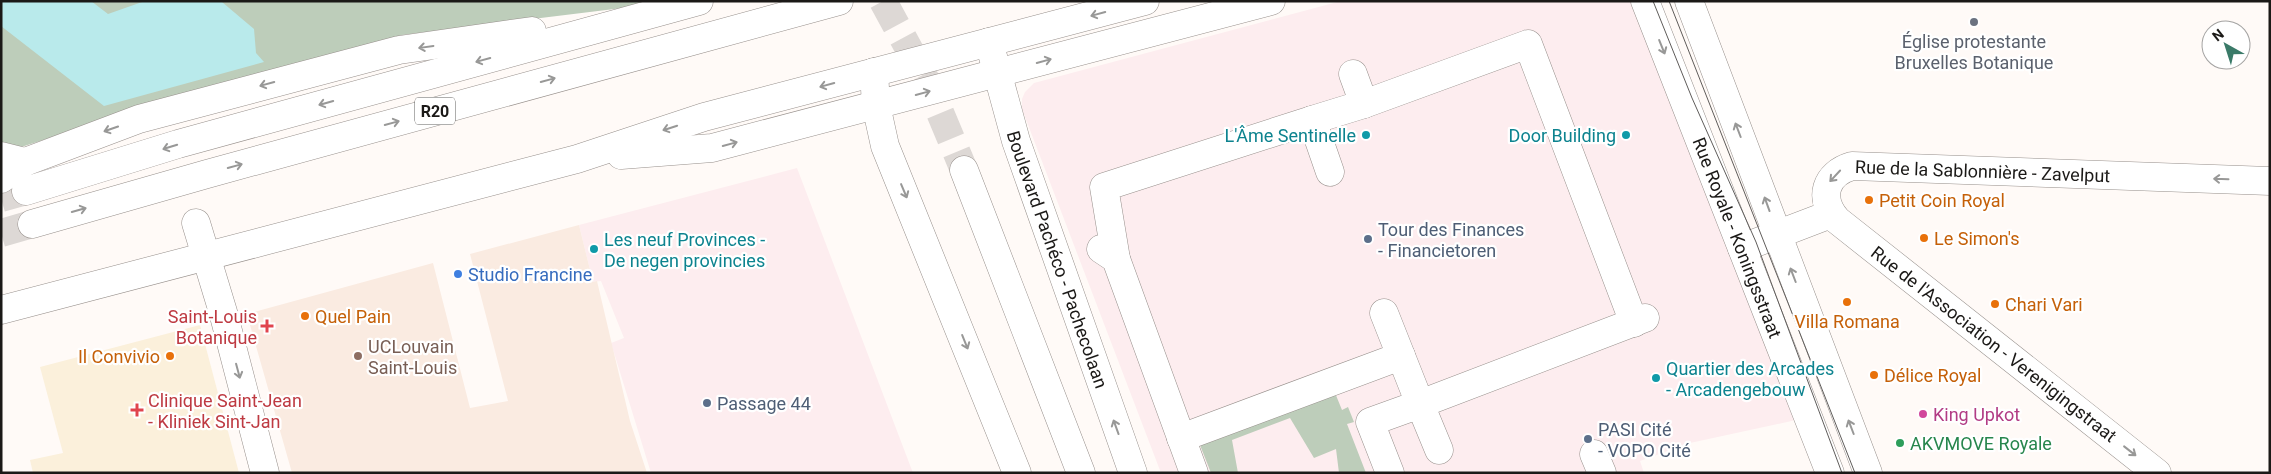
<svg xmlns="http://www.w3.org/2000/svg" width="2271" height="474" font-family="Roboto,sans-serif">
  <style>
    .commercial { fill: #fdedef }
    .built { fill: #faebe1 }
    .medical { fill: #fbf0db }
    .green { fill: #bdcdba }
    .water { fill: #b9eaeb }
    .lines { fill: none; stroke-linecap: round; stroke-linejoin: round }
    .secondary-tunnel { stroke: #ddd8d5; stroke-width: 28; stroke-dasharray: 28 14; stroke-linecap: butt }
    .highway-tunnel { stroke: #ddd8d5; stroke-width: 28; stroke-dasharray: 28 14; stroke-linecap: butt }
    .street-casing { stroke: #97908c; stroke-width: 29 }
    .secondary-casing { stroke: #97908c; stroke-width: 29 }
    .primary-casing { stroke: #97908c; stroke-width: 29 }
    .highway-casing { stroke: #97908c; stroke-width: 29 }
    .street { stroke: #fff; stroke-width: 28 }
    .secondary { stroke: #fff; stroke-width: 28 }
    .primary { stroke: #fff; stroke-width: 28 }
    .highway { stroke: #fff; stroke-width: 28 }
    .tram { stroke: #5f5c5a; stroke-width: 1 }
    .oneway { stroke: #989897 }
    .worship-dot { fill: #6b7280; stroke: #fff; stroke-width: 2 }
    .culture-dot { fill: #0f9aa8; stroke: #fff; stroke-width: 2 }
    .food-dot { fill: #e8710a; stroke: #fff; stroke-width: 2 }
    .service-dot { fill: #5c6f8a; stroke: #fff; stroke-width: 2 }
    .shop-dot { fill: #3f7fe0; stroke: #fff; stroke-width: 2 }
    .health-dot { fill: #e0444e; stroke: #fff; stroke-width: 2 }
    .education-dot { fill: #8d6e63; stroke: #fff; stroke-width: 2 }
    .hotel-dot { fill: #d1479c; stroke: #fff; stroke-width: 2 }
    .leisure-dot { fill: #2e9e5b; stroke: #fff; stroke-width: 2 }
    .labels { text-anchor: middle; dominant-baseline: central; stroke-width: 4.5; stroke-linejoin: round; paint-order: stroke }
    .shield { fill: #fff; stroke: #5f5e5d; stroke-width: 1 }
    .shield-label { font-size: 16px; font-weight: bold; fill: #1b1917 }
    .worship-label { font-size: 18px; fill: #5b616d; stroke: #fff }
    .culture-label { font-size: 18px; fill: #0d838f; stroke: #fff; text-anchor: end }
    .street-label { font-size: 18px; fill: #1b1917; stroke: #fff }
    .food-label { font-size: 18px; fill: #c56008; stroke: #fff; text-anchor: start }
    .service-label { font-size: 18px; fill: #4e5e75; stroke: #fff; text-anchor: start }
    .shop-label { font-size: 18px; fill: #366cbe; stroke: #fff; text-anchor: start }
    .health-label { font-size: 18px; fill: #be3a42; stroke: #fff; text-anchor: end }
    .education-label { font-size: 18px; fill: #785e54; stroke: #fff; text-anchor: start }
    .hotel-label { font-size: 18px; fill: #b23c85; stroke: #fff; text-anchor: start }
    .leisure-label { font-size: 18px; fill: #27864d; stroke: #fff; text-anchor: start }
  </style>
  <rect width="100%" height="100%" fill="#fffaf7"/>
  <g class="commercial">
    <polygon points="1341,1 1637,1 1796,420 1690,443 1640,461 1644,473 1161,473 1022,109 1022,99 1025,92 1034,83"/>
    <polygon points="797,168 913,473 651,473 611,343 624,338 601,281 593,282 579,225"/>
  </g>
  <polygon class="built" points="579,225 593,282 597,281 630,421 647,473 292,473 250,325 251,315 254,312 433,263 470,408 508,401 470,254"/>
  <polygon class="medical" points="200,325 239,473 33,473 30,460 63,453 40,367"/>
  <g class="green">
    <polygon points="1,1 659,1 647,5 402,35 181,96 15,149 1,143"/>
    <polygon points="1333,388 1342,410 1348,407 1354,422 1347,424 1366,473 1339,473 1336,449 1314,458 1290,418 1232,440 1238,473 1211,473 1198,440"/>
  </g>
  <polygon class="water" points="1,1 91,1 108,14 145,1 222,2 254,29 256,53 264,62 104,106 1,26"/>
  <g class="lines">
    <polyline class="secondary-tunnel" points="883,1 929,86 964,170"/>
    <g class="highway-tunnel">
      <polyline points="1,198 26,191"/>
      <polyline points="1,233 32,224"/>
    </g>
    <g class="street-casing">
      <g id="street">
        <polyline points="1353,74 1364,104"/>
        <polyline points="1312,120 1364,104 1528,44 1634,323"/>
        <polyline points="196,223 223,312 265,473"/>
        <polyline points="1742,248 1831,214"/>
        <polyline points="1101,249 1116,259 1194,473"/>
        <polyline points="1116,259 1104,187 1312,120 1330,172"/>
        <polyline points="1384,313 1420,404 1645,318"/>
        <polyline points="1181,438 1401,356"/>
        <polyline points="1594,454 1602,473"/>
        <polyline points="1390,473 1370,422 1420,404 1439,450"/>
        <path id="s1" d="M2157 473 1837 220C1818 198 1825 174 1852 166L2270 181"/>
      </g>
    </g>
    <g class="secondary-casing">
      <g id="secondary">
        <path id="s2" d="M1645 1 1830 473"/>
        <polyline points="1689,1 1868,473"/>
        <path id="s3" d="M989 42 1016 141 1133 473"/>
        <polyline points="874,72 876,105 885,146 1017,473"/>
        <polyline points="1,156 25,162"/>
        <polyline points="964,170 1081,473"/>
      </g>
    </g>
    <g class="primary-casing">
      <g id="primary">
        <polyline points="621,155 712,148 1271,1"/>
        <polyline points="1,310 577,159 704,117 1145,1"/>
      </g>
    </g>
    <g class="highway-casing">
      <g id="highway">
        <polyline points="1,179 25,162 139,119 399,50 532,31"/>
        <polyline points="26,191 178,144 699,1"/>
        <polyline points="32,224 207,174 839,1"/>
      </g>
    </g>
    <use href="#street" class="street"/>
    <use href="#secondary" class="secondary"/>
    <use href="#primary" class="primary"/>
    <use href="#highway" class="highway"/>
    <g class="tram">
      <polyline points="1653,1 1692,98 1756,242 1842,473"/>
      <polyline points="1669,1 1855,473"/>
    </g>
  </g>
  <defs><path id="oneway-shaft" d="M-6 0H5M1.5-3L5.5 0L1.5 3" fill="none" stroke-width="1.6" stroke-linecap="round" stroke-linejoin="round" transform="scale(1.25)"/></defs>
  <g class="oneway">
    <use href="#oneway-shaft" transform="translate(1098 14) rotate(165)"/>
    <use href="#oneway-shaft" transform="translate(426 47) rotate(172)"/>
    <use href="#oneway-shaft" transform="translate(1662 47) rotate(68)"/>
    <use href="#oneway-shaft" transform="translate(483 60) rotate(165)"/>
    <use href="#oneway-shaft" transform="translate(1044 61) rotate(-15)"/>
    <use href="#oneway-shaft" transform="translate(548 80) rotate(-15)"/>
    <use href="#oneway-shaft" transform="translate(267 84) rotate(165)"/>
    <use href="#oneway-shaft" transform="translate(827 85) rotate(165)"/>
    <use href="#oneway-shaft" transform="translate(923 93) rotate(-15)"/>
    <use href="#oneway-shaft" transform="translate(326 103) rotate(164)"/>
    <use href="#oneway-shaft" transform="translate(392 123) rotate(-15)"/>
    <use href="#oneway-shaft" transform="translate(670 128) rotate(162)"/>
    <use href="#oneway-shaft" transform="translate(111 129) rotate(161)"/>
    <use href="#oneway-shaft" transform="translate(1738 130) rotate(-111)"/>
    <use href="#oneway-shaft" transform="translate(730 144) rotate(-15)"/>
    <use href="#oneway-shaft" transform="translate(170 147) rotate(163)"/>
    <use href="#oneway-shaft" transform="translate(235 166) rotate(-15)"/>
    <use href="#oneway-shaft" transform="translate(1835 176) rotate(133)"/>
    <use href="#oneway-shaft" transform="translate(2221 179) rotate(-178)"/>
    <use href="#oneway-shaft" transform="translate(904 191) rotate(67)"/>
    <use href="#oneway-shaft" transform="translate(1767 204) rotate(-110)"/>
    <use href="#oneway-shaft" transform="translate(79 210) rotate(-16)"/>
    <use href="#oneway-shaft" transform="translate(1793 275) rotate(-111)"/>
    <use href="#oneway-shaft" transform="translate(965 342) rotate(68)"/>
    <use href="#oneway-shaft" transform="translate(238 371) rotate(75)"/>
    <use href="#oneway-shaft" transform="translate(1116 427) rotate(-110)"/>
    <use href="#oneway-shaft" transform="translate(1851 427) rotate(-111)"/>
    <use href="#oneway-shaft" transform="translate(2130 451) rotate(38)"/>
  </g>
  <circle class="worship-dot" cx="1974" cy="22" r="5"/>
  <g class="culture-dot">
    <circle cx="1366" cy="135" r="5"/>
    <circle cx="1626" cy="135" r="5"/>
    <circle cx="594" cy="249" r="5"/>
    <circle cx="1656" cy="378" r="5"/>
  </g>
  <g class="food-dot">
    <circle cx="1869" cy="200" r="5"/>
    <circle cx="1924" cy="238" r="5"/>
    <circle cx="1847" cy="302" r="5"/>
    <circle cx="1995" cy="304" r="5"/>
    <circle cx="305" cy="316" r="5"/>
    <circle cx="170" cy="356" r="5"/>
    <circle cx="1874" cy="375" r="5"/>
  </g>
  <g class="service-dot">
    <circle cx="1368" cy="239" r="5"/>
    <circle cx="707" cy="403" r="5"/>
    <circle cx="1588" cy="439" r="5"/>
  </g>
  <circle class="shop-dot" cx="458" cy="274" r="5"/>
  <g class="health-dot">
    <path d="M264.5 318.5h5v5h5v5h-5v5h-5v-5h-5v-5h5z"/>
    <path d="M134.5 402.5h5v5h5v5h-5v5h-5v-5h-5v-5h5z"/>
  </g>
  <circle class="education-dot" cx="358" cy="356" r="5"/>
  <circle class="hotel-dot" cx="1923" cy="414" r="5"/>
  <circle class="leisure-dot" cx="1900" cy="443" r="5"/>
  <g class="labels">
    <rect class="shield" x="415" y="97.5" width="40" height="27" rx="4"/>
    <g class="shield-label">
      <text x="435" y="111">R20</text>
    </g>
    <g class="worship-label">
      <text x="1974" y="41">Église protestante<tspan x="1974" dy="21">Bruxelles Botanique</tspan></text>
    </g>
    <g class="culture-label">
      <text x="1356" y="135">L'Âme Sentinelle</text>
      <text x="1616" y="135">Door Building</text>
      <text x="604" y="239" text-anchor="start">Les neuf Provinces -<tspan x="604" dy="21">De negen provincies</tspan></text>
      <text x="1666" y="368" text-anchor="start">Quartier des Arcades<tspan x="1666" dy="21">- Arcadengebouw</tspan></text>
    </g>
    <g class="street-label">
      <text stroke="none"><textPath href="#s1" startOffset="608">Rue de la Sablonnière - Zavelput</textPath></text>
      <text stroke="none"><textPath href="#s2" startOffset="254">Rue Royale - Koningsstraat</textPath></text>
      <text stroke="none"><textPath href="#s3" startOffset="228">Boulevard Pachéco - Pachecolaan</textPath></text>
      <text transform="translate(1994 344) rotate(38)">Rue de l'Association - Verenigingstraat</text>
    </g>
    <g class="food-label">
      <text x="1879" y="200">Petit Coin Royal</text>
      <text x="1934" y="238">Le Simon's</text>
      <text x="2005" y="304">Chari Vari</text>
      <text x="315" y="316">Quel Pain</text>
      <text x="1847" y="321" text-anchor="middle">Villa Romana</text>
      <text x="160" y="356" text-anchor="end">Il Convivio</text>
      <text x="1884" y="375">Délice Royal</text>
    </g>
    <g class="service-label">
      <text x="1378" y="229">Tour des Finances<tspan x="1378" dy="21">- Financietoren</tspan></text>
      <text x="717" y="403">Passage 44</text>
      <text x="1598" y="429">PASI Cité<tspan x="1598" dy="21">- VOPO Cité</tspan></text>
    </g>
    <g class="shop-label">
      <text x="468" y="274">Studio Francine</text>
    </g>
    <g class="health-label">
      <text x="257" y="316">Saint-Louis<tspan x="257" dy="21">Botanique</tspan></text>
      <text x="148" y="400" text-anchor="start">Clinique Saint-Jean<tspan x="148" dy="21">- Kliniek Sint-Jan</tspan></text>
    </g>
    <g class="education-label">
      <text x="368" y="346">UCLouvain<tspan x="368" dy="21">Saint-Louis</tspan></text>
    </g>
    <g class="hotel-label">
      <text x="1933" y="414">King Upkot</text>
    </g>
    <g class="leisure-label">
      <text x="1910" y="443">AKVMOVE Royale</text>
    </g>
  </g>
  <rect width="2271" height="474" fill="none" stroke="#1b1917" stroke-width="5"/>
  <g transform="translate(2226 45) rotate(321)"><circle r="24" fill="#ffffff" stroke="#a4a3a2"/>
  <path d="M0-4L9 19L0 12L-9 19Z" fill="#3a7a68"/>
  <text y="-8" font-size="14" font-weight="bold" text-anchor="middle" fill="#1b1917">N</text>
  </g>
</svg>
